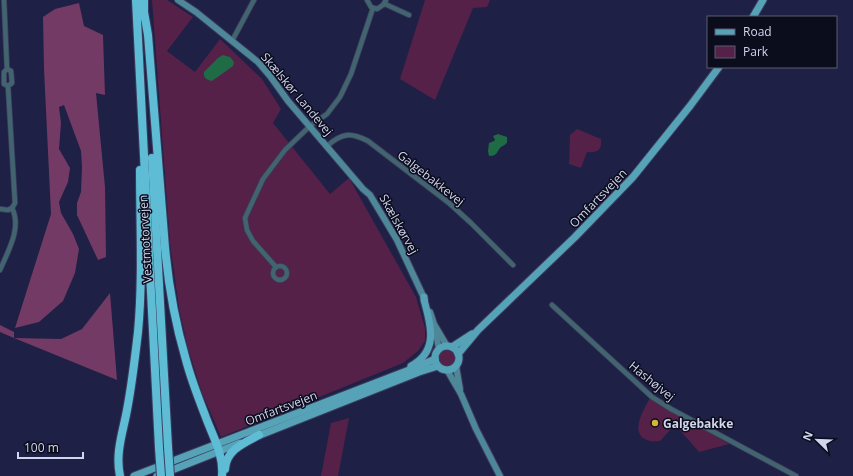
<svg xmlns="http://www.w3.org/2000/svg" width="853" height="476" font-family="'Open Sans',sans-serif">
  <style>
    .green { fill: #552148 }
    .forest { fill: #723a64 }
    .water { fill: #1e6b46 }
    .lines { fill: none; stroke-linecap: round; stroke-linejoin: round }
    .street-casing { stroke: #3b3d60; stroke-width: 6 }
    .secondary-casing { stroke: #3b3d60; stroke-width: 8 }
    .primary-casing { stroke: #3b3d60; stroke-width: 9 }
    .highway-casing { stroke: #3b3d60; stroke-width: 10 }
    .street { stroke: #41646e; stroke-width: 4.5 }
    .secondary { stroke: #4e8898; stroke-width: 6 }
    .primary { stroke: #56a3b8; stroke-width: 7 }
    .highway { stroke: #5ebcd5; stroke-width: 8 }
    .highway-bridge-casing { stroke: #3b3d60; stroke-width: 10; stroke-linecap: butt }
    .highway-bridge { stroke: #5ebcd5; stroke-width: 8 }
    .poi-dot { fill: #d0b736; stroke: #0b0c1c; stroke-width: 1.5 }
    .labels { text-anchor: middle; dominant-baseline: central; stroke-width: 3; stroke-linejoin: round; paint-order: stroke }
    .street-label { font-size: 12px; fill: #d1d5ee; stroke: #0b0c1c }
    .poi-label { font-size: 12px; font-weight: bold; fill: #d1d5ee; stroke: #0b0c1c; text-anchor: start }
  </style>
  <rect width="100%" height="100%" fill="#1e2045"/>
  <g class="green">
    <polygon points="152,0 167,0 193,17 167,51 195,72 220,39 262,79 281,109 273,123 330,194 349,178 416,297 425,328 425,341 418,351 403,363 221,437 202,393 188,348 179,308 170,243"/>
    <polygon points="425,0 490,0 487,7 473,8 435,100 400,79"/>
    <path d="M577 129 601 139C602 150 598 153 587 152L581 168 569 164 570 135Z"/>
    <circle cx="447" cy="358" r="8"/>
    <path d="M650 398 729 444 699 452 679 429H671L660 441C657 441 651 442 647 440 629 433 644 409 650 398Z"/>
    <polygon points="349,418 338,476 321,476 331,423"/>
  </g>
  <g class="forest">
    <polygon points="79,3 84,26 103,35 105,95 96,93 105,187 106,257 98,260 77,215 77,203 81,192 82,167 81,151 64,105 59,107 61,123 59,149 70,168 68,182 59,202 61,213 73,234 79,249 75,273 63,301 39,322 15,328 51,214 44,69 43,17 55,9"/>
    <polygon points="110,293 117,380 14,338 0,332 0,325 14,332 14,338 61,339 82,329"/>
  </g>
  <g class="water">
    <path d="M223 55 230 57 234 62 233 66 212 81C207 80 203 78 204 72L218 58Z"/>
    <path d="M498 134 507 137C508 144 506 144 501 147 496 152 498 156 489 156L488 151 489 143 494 141 495 140 493 136Z"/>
  </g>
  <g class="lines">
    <g class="street-casing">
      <g id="street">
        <polyline points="4,0 7,69"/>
        <polyline points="367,0 371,7 377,9 383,5 386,0"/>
        <polyline points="385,4 409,15"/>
        <polyline points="232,41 254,0"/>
        <polygon points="7,69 11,71 12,83 8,86 4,84 4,72"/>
        <polyline points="8,86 15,203 12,208"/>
        <path d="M327 146C342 133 350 132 368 141L449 203 471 223 513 265"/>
        <polyline points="0,209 8,210 12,208"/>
        <circle cx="280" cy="273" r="7"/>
        <polyline points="276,267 253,241 247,230 245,218 263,179 285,150 310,126 327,114 340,97 351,74 373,8"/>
        <path d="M0 270C8 251 22 228 12 208"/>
        <polyline points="552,305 639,385 652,397 671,409 796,476"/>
      </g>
    </g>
    <g class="secondary-casing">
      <g id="secondary">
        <polyline points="178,0 196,12 258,62 270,76 288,101 363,189 370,195 397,240 425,300"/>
        <polyline points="430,312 434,324 447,346"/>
        <polyline points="435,329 439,349"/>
        <polyline points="456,366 460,389"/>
        <polyline points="447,370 461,394 476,429 500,476"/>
      </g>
    </g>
    <g class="primary-casing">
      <g id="primary">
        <polyline points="753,17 763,0"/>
        <circle cx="447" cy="358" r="12"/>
        <polyline points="452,347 472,334"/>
        <polyline points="458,354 478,330 575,237 633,177 690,106 719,67"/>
        <path d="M411 366C439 351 431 325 424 300V297"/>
        <polyline points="255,437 419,372 438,366"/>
        <polyline points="134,476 417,367 435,359"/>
        <polyline points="157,476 240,443"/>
      </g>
    </g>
    <g class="highway-casing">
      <g id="highway">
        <polyline points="136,0 159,448"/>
        <polyline points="144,0 144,17"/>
        <path d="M144 12 148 35 164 235C167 277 174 319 186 360 191 379 198 397 205 415 212 435 224 454 222 476"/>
        <polyline points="152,158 168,447"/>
        <path d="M225 469C226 450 244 443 259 435"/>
        <path d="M120 476C115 453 123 432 127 410 132 384 135 358 138 332 143 278 140 224 140 170"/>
      </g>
    </g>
    <use href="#street" class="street"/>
    <use href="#secondary" class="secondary"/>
    <use href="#primary" class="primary"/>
    <use href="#highway" class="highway"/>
    <g class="highway-bridge-casing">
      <g id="highway-bridge">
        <polyline points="168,447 170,476"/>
        <polyline points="159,448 161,476"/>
      </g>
    </g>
    <use href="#highway-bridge" class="highway-bridge"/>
  </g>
  <circle class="poi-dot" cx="655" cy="423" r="4"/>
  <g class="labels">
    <g class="street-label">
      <text transform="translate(297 94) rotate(50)">Skælskør Landevej</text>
      <text transform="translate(431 178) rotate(38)">Galgebakkevej</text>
      <text transform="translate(598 198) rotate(-46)">Omfartsvejen</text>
      <text transform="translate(399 224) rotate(61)">Skælskørvej</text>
      <text transform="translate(145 239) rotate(-93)">Vestmotorvejen</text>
      <text transform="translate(652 381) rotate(39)">Hashøjvej</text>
      <text transform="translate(281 408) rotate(-21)">Omfartsvejen</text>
    </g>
    <g class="poi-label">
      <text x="663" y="423">Galgebakke</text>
    </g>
  </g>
  <rect x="707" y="16" width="130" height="52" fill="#0b0c1c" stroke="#5a5c70"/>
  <rect x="715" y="29" width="20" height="6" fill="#56a3b8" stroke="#5a5c70"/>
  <text x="743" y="36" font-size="12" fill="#d1d5ee">Road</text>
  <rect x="715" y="46" width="20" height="12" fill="#552148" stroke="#5a5c70"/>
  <text x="743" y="56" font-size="12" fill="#d1d5ee">Park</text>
  <g transform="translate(817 440) rotate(293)" stroke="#0b0c1c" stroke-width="3" paint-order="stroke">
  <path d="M0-3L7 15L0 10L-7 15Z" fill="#d1d5ee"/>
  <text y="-6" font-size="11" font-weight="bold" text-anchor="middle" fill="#d1d5ee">N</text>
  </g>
  <path d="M18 452v6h65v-6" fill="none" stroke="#d1d5ee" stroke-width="2"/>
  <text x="24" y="452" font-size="12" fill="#d1d5ee" stroke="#0b0c1c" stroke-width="3" paint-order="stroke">100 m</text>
</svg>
